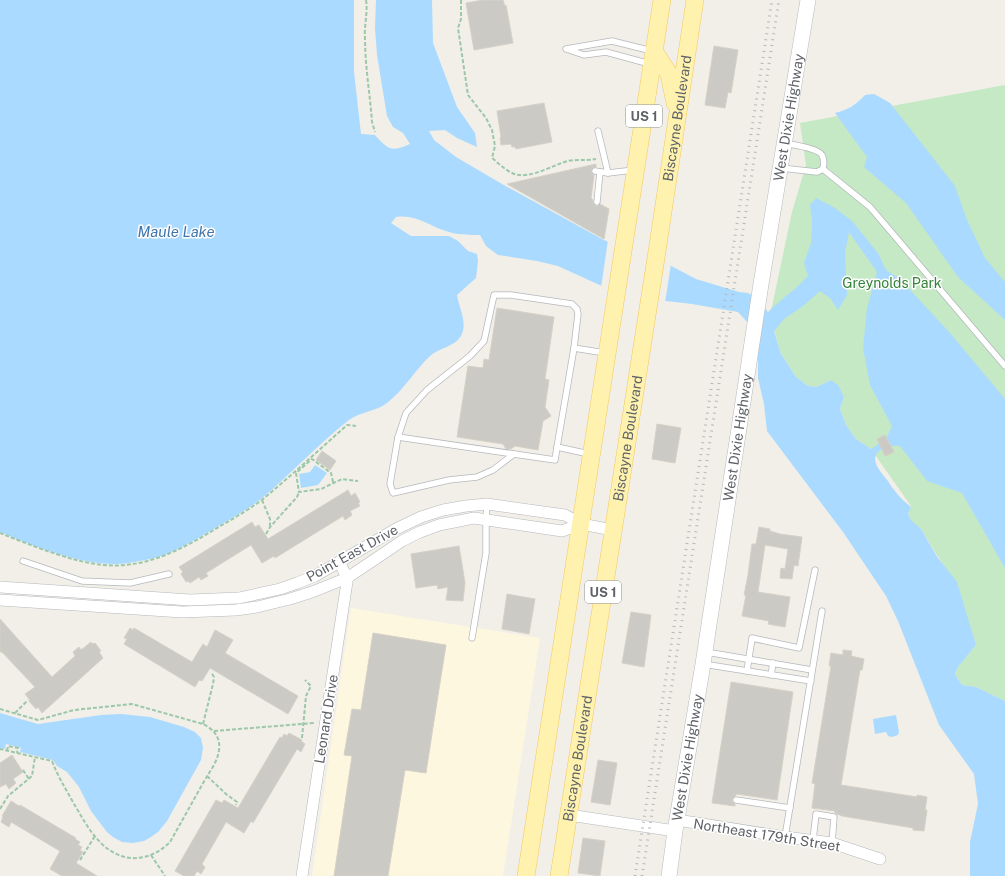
<svg xmlns="http://www.w3.org/2000/svg" width="1005" height="876" font-family="'Public Sans',sans-serif">
  <style>
    .commercial { fill: #fef7e0 }
    .green { fill: #c5e8c5 }
    .water { fill: #aadaff; fill-rule: evenodd }
    .pier { fill: #f1efe8 }
    .building { fill: #cccac5; stroke: #d6d1c6 }
    .lines { fill: none; stroke-linecap: round; stroke-linejoin: round }
    .lane-casing { stroke: #b5b8bc; stroke-width: 7 }
    .street-casing { stroke: #b5b8bc; stroke-width: 12 }
    .secondary-casing { stroke: #b6babf; stroke-width: 16 }
    .primary-casing { stroke: #f2c960; stroke-width: 18 }
    .path { stroke: #9cc7a9; stroke-width: 2; stroke-dasharray: 4 2; stroke-linecap: butt }
    .lane { stroke: #fff; stroke-width: 5.5 }
    .street { stroke: #fff; stroke-width: 11 }
    .secondary { stroke: #fff; stroke-width: 15 }
    .primary { stroke: #fff2af; stroke-width: 17 }
    .rail { stroke: #b6b7b8; stroke-width: 3; stroke-dasharray: 1 5; stroke-linecap: butt }
    .labels { text-anchor: middle; dominant-baseline: central; stroke-width: 3; stroke-linejoin: round; paint-order: stroke }
    .shield { fill: #fff; stroke: #8f9295; stroke-width: 1 }
    .shield-label { font-size: 13px; font-weight: bold; fill: #5f6368 }
    .street-label { font-size: 14px; fill: #5f6368; stroke: #fff }
    .park-label { font-size: 14px; fill: #348238; stroke: #fff }
    .water-label { font-size: 15px; font-style: italic; fill: #4174aa; stroke: #fff }
  </style>
  <rect width="100%" height="100%" fill="#f1efe8"/>
  <polygon class="commercial" points="351,608 540,638 503,876 312,876"/>
  <polygon class="green" points="1005,85 1005,701 976,687 962,685 955,674 958,667 976,645 945,568 921,529 911,521 908,514 911,506 871,449 856,439 846,425 840,409 844,397 831,380 816,387 808,386 796,377 781,354 770,316 792,212 806,165 800,123"/>
  <g class="water">
    <path d="M0 0H354V72L361 134 375 135C388 149 391 153 410 144L403 133 393 127 387 116 377 55 375 28 376 0H432L433 43 457 107 475 133 477 147 457 138 445 130 429 131 434 140 456 157 502 184 602 239 623 249 656 258 696 279 739 292 748 293 758 299 768 312 772 308 798 286 808 276 804 263 811 243 812 221 810 205 816 198 835 208 852 221 878 253 886 270 900 279 950 333 1005 399V568L962 493 927 481 900 446C894 445 887 446 882 449 866 458 882 473 888 481 890 484 892 488 895 491 899 497 905 502 911 507L908 514 911 520 921 529 938 558 957 582 976 645 958 667 955 674 962 685 976 687 1005 701V876H970V842L978 804 974 774 939 725 898 621 886 596 843 532 767 431 764 404 758 378V360L748 323 738 312 692 304 649 299 617 293 558 266 537 261 498 255 486 246 480 235C470 235 459 235 449 232 430 227 417 214 396 217L391 223 411 236H449L458 241 468 251 477 254 478 261 476 278 457 295C459 308 468 323 461 336 454 347 439 348 430 356 415 370 404 390 387 403 377 411 360 412 349 420 318 444 291 474 261 499 244 512 225 522 207 533 193 541 179 549 164 555 153 559 140 561 128 563 90 569 35 547 0 532ZM849 232 877 272 867 308 863 348 870 385 892 426 886 439 871 449 856 439 846 425 840 409 844 397 838 385 831 380 816 387 808 386 796 377 781 354 774 331 784 319 803 306 820 291 830 298 838 310 847 295 845 253Z"/>
    <path d="M874 94 890 103 955 186 967 220 985 258 1005 282V320L958 277 906 203 864 167 867 157 835 113C848 110 856 105 865 95Z"/>
    <polygon points="315,465 327,473 318,485 301,488 299,474 310,472"/>
    <polygon points="0,713 38,724 101,715 121,714 150,717 184,727 195,732 201,738 203,748 201,760 167,821 158,832 151,837 144,841 133,843 122,842 113,837 107,832 91,811 79,787 67,772 57,766 53,760 20,752 21,748 6,744 5,749 0,748"/>
    <polygon points="896,715 899,732 898,735 892,737 888,736 886,732 875,734 873,719"/>
  </g>
  <polygon class="pier" points="608,240 624,247 657,256 671,264 665,303 649,301 616,295 601,288"/>
  <g class="building">
    <polygon points="483,0 503,0 505,6 506,5 513,43 474,50 466,3"/>
    <polygon points="714,46 738,50 731,93 728,92 725,108 705,105"/>
    <polygon points="544,103 552,142 516,149 515,147 512,147 511,144 501,145 500,138 501,137 497,111"/>
    <polygon points="596,164 596,167 592,168 591,171 592,174 594,175 591,198 593,200 593,203 595,206 598,206 600,204 609,209 604,239 507,184"/>
    <polygon points="497,308 554,317 545,379 549,380 545,407 551,416 543,421 538,450 515,446 511,449 506,449 503,444 457,437 468,366 483,368 484,359 489,360"/>
    <polygon points="657,424 681,428 675,463 652,459"/>
    <polygon points="885,435 894,452 885,456 877,439"/>
    <polygon points="322,451 336,461 330,470 316,460"/>
    <polygon points="348,490 351,496 355,493 360,502 358,503 360,506 350,511 352,515 345,520 343,516 275,558 274,556 262,563 251,545 206,573 208,576 201,580 199,577 190,583 188,581 186,582 181,574 183,572 179,567 252,522 255,527 259,525 268,539"/>
    <polygon points="759,527 770,529 770,531 780,534 802,537 798,566 794,565 792,579 780,578 781,568 785,569 788,549 765,545 758,592 790,597 785,627 768,624 769,621 742,616 746,595 744,595 748,575 752,544 756,544"/>
    <polygon points="459,546 465,583 463,601 446,600 448,587 438,589 437,585 416,588 411,554"/>
    <polygon points="507,594 535,599 529,634 502,629"/>
    <polygon points="631,612 651,615 644,667 622,663"/>
    <polygon points="0,619 52,677 75,656 73,652 79,647 81,650 91,642 92,644 95,643 101,651 99,652 103,658 42,713 38,707 36,709 29,701 30,700 25,694 35,687 2,652 0,652"/>
    <polygon points="130,628 133,630 134,628 192,662 203,644 207,647 215,630 233,640 225,653 298,696 288,714 210,668 202,681 199,680 195,687 124,644 127,639 124,638"/>
    <polygon points="373,633 446,645 434,721 426,773 405,770 388,876 334,876 352,756 344,755 352,709 361,710"/>
    <polygon points="843,650 852,651 851,656 864,659 862,670 860,670 841,785 917,797 917,795 927,797 925,810 927,810 924,831 913,830 913,828 842,816 835,813 835,811 812,808 815,784 812,783 831,666 829,666 831,653 843,655"/>
    <polygon points="731,682 793,692 777,800 737,794 732,799 732,802 735,804 735,806 712,803"/>
    <polygon points="289,733 302,740 301,741 305,744 301,752 297,749 253,823 251,821 244,833 226,822 202,864 205,867 201,874 197,871 194,876 184,876 175,871 216,800 222,803 224,800 238,808 280,737 282,738 284,734 287,736"/>
    <polygon points="12,755 23,772 13,779 16,783 9,789 6,784 0,787 0,763"/>
    <polygon points="598,760 617,763 610,805 591,802"/>
    <polygon points="11,801 19,806 20,805 76,838 75,839 80,842 78,845 82,847 80,850 83,852 76,863 97,876 62,876 50,869 60,851 11,822 9,827 1,822 3,817 2,816"/>
    <polygon points="583,838 605,841 600,876 578,873"/>
  </g>
  <g class="lines">
    <g class="lane-casing">
      <g id="lane">
        <polyline points="566,49 612,41 652,51"/>
        <polyline points="569,50 584,55 606,52 650,64"/>
        <polyline points="598,131 608,173"/>
        <path d="M784 143C793 145 818 148 822 155 824 159 824 164 823 169"/>
        <polyline points="781,168 817,172 823,169"/>
        <polyline points="823,169 870,207 1005,366"/>
        <polyline points="595,171 608,173 634,170"/>
        <polyline points="597,202 600,172"/>
        <polyline points="398,437 390,484 393,493 449,480 477,477 493,470 514,454"/>
        <polyline points="557,447 555,460 398,437 406,413 427,390 470,356 484,341 494,295 511,295 572,304 577,309 578,314 574,348"/>
        <polyline points="589,454 557,447 574,348 605,353"/>
        <polyline points="23,561 82,581 130,583 169,574"/>
        <polyline points="472,638 486,553 486,519 487,504"/>
        <polyline points="706,652 812,670"/>
        <polyline points="703,664 811,681"/>
        <polyline points="747,671 752,638 799,648 815,570"/>
        <polyline points="771,675 773,663"/>
        <polyline points="736,800 790,808"/>
        <polyline points="785,837 822,611"/>
        <polyline points="813,840 816,814 834,817 832,843"/>
      </g>
    </g>
    <g class="street-casing">
      <g id="street">
        <polyline points="0,587 190,600 239,598 280,589 297,583 315,576 396,529 421,517 443,510 466,506 487,504 565,515 581,524 613,530"/>
        <polyline points="0,600 182,612 236,610 257,607 290,599 312,592 347,578 402,541 420,532 439,525 474,518 562,531 581,524"/>
        <polyline points="569,815 675,831"/>
        <polyline points="677,820 785,837 832,843 880,859"/>
        <polyline points="302,876 347,582 347,578 340,563"/>
      </g>
    </g>
    <g class="secondary-casing">
      <g id="secondary">
        <path id="s1" d="M669 876 675 831 703 664 761 284 808 0"/>
      </g>
    </g>
    <g class="primary-casing">
      <g id="primary">
        <polyline points="654,51 669,74 675,103"/>
        <polyline points="526,876 662,0"/>
        <path id="s2" d="M559 876 656 258 695 0"/>
      </g>
    </g>
    <g class="path">
      <path d="M366 0C368 13 364 25 365 38 365 66 370 94 372 122L375 132"/>
      <path d="M461 0V19L458 28 468 95 486 118 492 130 495 146 492 158C498 163 504 169 512 173 528 181 552 165 568 161 578 159 587 161 596 159"/>
      <polyline points="333,482 331,473 312,459 296,473 299,492 321,489 342,479 358,481"/>
      <polyline points="262,500 270,519 270,526"/>
      <path d="M0 533C31 545 71 562 104 565 148 569 186 547 222 525 236 517 250 509 263 499 292 475 319 450 347 425L356 426"/>
      <polyline points="266,534 270,527 297,497 299,492"/>
      <path d="M0 709 38 720 74 710 132 704 203 724C213 729 221 737 219 750 218 760 211 770 206 778 194 799 182 821 170 842 149 863 121 864 100 842 89 831 82 817 74 804 66 789 58 777 52 761L0 749"/>
      <polyline points="15,713 28,700"/>
      <polyline points="203,724 213,684 214,677 211,672"/>
      <polyline points="214,731 314,723"/>
      <polyline points="302,738 306,696 311,686 305,680"/>
      <polyline points="7,751 8,746 18,748 17,753"/>
      <polyline points="23,770 29,779"/>
      <polyline points="207,776 226,794 237,802 236,805"/>
      <polyline points="0,809 8,796 32,776 35,757"/>
      <polyline points="151,855 165,876"/>
      <polyline points="80,860 95,836"/>
    </g>
    <use href="#lane" class="lane"/>
    <use href="#street" class="street"/>
    <use href="#secondary" class="secondary"/>
    <use href="#primary" class="primary"/>
    <g class="rail">
      <polyline points="635,876 772,0"/>
      <polyline points="642,876 779,0"/>
    </g>
  </g>
  <g class="labels">
    <g class="shield">
      <rect x="626" y="105" width="36" height="22" rx="3"/>
      <rect x="585" y="581" width="36" height="22" rx="3"/>
    </g>
    <g class="shield-label">
      <text x="644" y="116">US 1</text>
      <text x="603" y="592">US 1</text>
    </g>
    <g class="street-label">
      <text stroke="none"><textPath href="#s2" startOffset="767">Biscayne Boulevard</textPath></text>
      <text stroke="none"><textPath href="#s1" startOffset="768">West Dixie Highway</textPath></text>
      <text stroke="none"><textPath href="#s2" startOffset="443">Biscayne Boulevard</textPath></text>
      <text stroke="none"><textPath href="#s1" startOffset="444">West Dixie Highway</textPath></text>
      <text transform="translate(352 553) rotate(-29)">Point East Drive</text>
      <text transform="translate(326 719) rotate(-81)">Leonard Drive</text>
      <text stroke="none"><textPath href="#s2" startOffset="119">Biscayne Boulevard</textPath></text>
      <text stroke="none"><textPath href="#s1" startOffset="120">West Dixie Highway</textPath></text>
      <text transform="translate(767 835) rotate(9)">Northeast 179th Street</text>
    </g>
    <g class="park-label">
      <text x="892" y="283">Greynolds Park</text>
    </g>
    <g class="water-label">
      <text x="176" y="231">Maule Lake</text>
    </g>
  </g>
</svg>
